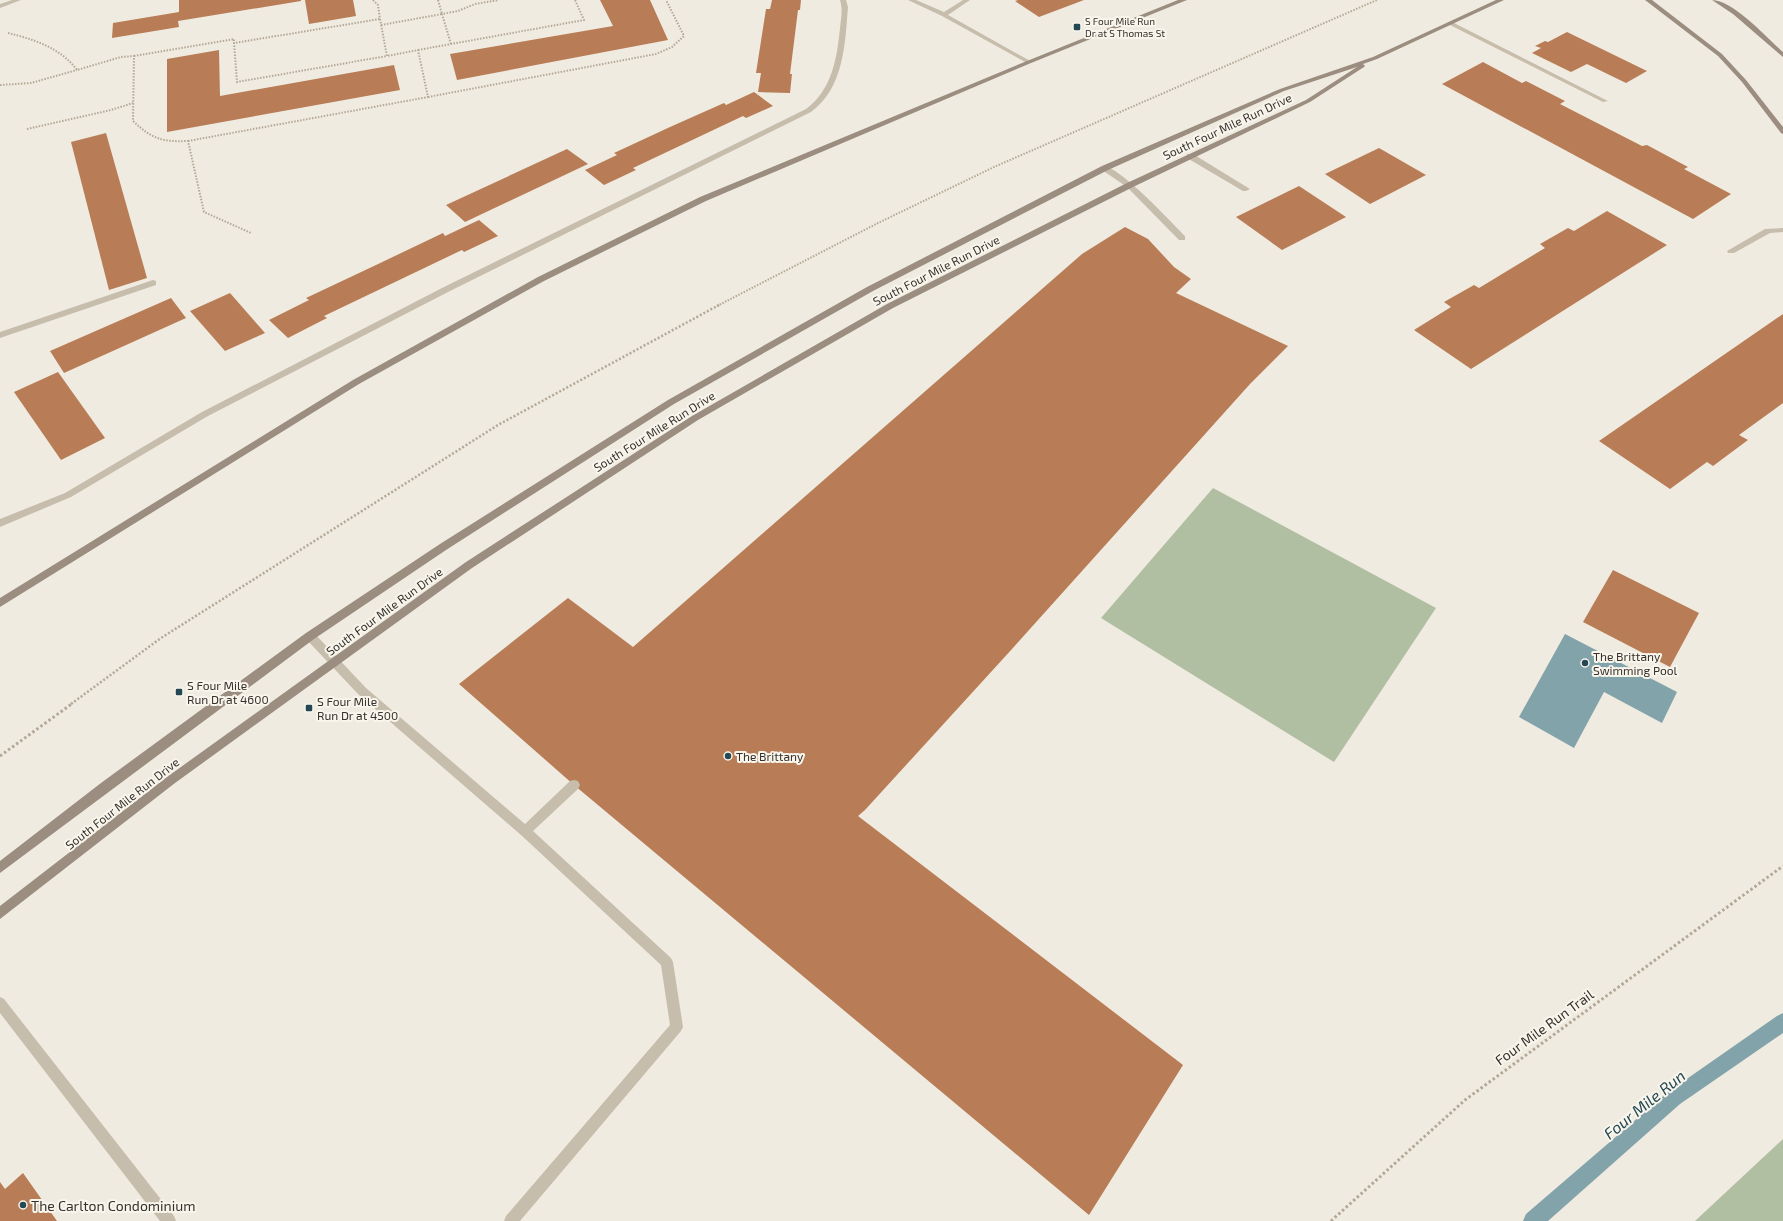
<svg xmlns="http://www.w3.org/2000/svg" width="1783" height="1221" font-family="'Exo 2',sans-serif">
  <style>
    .green { fill: #b0bea1 }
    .water { fill: #82a3aa }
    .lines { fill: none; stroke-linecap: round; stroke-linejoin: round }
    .stream { fill: #82a3aa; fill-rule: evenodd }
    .building { fill: #b87d56 }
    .path-far2 { stroke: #b3a897; stroke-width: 2; stroke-dasharray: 1.5 1.5; stroke-linecap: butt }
    .path-far1 { stroke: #b3a897; stroke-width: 2.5; stroke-dasharray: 2 2; stroke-linecap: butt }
    .path { stroke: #b3a897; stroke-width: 3; stroke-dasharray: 2.5 2.5; stroke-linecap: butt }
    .lane { fill: #c7bdad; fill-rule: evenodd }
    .street { fill: #c7bdad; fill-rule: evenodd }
    .secondary { fill: #9b8d7f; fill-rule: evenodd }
    .poi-dot { fill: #254954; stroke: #f8f5ec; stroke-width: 1.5 }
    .labels { text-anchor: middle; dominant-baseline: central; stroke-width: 4; stroke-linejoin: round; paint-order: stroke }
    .far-poi-label { font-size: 10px; fill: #37302b; stroke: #f8f5ec; text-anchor: start }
    .street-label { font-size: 12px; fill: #37302b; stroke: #f8f5ec }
    .poi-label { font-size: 12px; fill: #37302b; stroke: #f8f5ec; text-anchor: start }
    .near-street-label { font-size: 14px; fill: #37302b; stroke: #f8f5ec }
    .near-poi-label { font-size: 14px; fill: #37302b; stroke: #f8f5ec; text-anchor: start }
    .near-water-label { font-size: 16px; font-style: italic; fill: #254954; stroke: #f8f5ec }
  </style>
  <rect width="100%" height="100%" fill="#f0ebe0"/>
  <g class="green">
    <polygon points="1213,488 1436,608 1334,762 1101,618"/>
    <polygon points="1783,1139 1783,1221 1695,1221"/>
  </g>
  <polygon class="water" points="1565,634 1677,692 1662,723 1604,692 1574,748 1519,717"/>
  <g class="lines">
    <polygon class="stream" points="1783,1013 1783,1033 1680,1104 1548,1221 1523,1221 1526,1214 1668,1092 1777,1016"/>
  </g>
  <g class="building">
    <polygon points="179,0 301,0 301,1 178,21 179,27 112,38 113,23 179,12"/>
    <polygon points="305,0 353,0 356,16 309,24"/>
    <polygon points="600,0 650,0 668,40 457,80 450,54 613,26"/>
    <polygon points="772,0 801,0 800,10 798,10 790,74 792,74 790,93 758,92 761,73 756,73 766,9 770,9"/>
    <polygon points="1018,0 1084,0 1039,17 1015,1"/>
    <polygon points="1567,32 1647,71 1626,83 1587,64 1571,72 1532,53 1541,48 1535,46 1545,41 1548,42"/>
    <polygon points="219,50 220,96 394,65 400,90 167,132 167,59"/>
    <polygon points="1483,62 1522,83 1526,81 1565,101 1560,104 1642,146 1647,145 1688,167 1684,169 1731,194 1693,219 1442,84"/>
    <polygon points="754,92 773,106 746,118 743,116 633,168 636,170 604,185 585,170 617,155 614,153 670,127 724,103 726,105"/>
    <polygon points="106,133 147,278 109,290 71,142"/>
    <polygon points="1379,148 1426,175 1370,204 1325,174"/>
    <polygon points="567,149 588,164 465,222 446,205"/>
    <polygon points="1299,186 1346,217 1282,250 1236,217"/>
    <polygon points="1607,211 1667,245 1471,369 1414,330 1451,307 1444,302 1474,285 1479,288 1545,248 1540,244 1568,228 1574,231"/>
    <polygon points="479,220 498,236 464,252 462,250 324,316 327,318 288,338 269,320 309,300 306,298 376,265 443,233 445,236"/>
    <polygon points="1125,227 1148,239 1174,267 1191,279 1176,293 1288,346 1250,384 1012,649 865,810 858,816 1183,1065 1089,1215 574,785 459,684 568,598 633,647 1082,254"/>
    <polygon points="230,293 265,333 225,351 190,311"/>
    <polygon points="171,298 186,318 64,373 50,351"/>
    <polygon points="1783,314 1783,403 1739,435 1748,440 1713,466 1707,462 1670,489 1599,441"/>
    <polygon points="58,372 105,438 61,460 14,392"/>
    <polygon points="1613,570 1699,613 1670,667 1583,622"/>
    <polygon points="23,1173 57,1221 0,1221 0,1182 5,1189"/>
  </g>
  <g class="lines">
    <g class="path-far2">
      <polyline points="373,0 378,5 380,19"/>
      <polygon points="380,19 387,56 237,82 234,43"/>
      <polyline points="381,25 442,14 438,0"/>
      <path d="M8 33C33 39 61 48 77 70L121 57 134 56 133 121C152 139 162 142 188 141L204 212 251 233"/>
      <polyline points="451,44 442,14 458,11 475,4 498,0"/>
      <polyline points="418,50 584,20 575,0"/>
      <polyline points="134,56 234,39 234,43"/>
      <polyline points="0,85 31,83 77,70"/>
      <polyline points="428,97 656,54 672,47 684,36 666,0"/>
      <polyline points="27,129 111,110 133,103"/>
      <polyline points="188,141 428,97 418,50 387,56"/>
      <polyline points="717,306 878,223 994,167 1377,0"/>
    </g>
    <polyline class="path-far1" points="71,704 161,638 498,425 719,305"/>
    <g class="path">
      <polyline points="0,756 73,703"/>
      <polyline points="1331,1221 1465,1100 1783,866"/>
    </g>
    <g class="lane">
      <path d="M840 0H846L848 7C845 44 844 88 811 112L448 292 208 416 71 497 0 527V519L65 493 202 412 442 288 806 109C832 90 837 58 840 28 841 18 843 9 840 0Z"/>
      <polygon points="1448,22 1452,22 1608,101 1603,102 1448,24"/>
      <polygon points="1187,154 1193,154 1250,189 1246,191 1243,191 1187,158"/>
      <path d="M1102 166C1118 164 1172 223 1185 236V240H1179L1127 187 1102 170Z"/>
      <polygon points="1783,228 1783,232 1770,233 1734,253 1728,253 1727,251 1765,229"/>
      <polygon points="153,280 156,281 156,285 0,338 0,332"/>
      <polygon points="310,632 314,633 366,688 525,824 570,781 574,780 578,781 580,785 578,789 533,831 671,958 673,962 683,1027 681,1031 520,1221 504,1221 506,1216 670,1025 661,965 521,835 358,694 306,639 305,636 306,633"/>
      <polygon points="0,997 4,999 174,1216 176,1221 160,1221 0,1013"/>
    </g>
    <g class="street">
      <polygon points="12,0 21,0 0,8 0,4"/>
      <polygon points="908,0 916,0 944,12 963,0 970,0 948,15 1032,62 1027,63 942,16"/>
    </g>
    <g class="secondary">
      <polygon points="1178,0 1187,0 1031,63 706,201 544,281 359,384 0,607 0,598 353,380 538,277 700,197 1027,61"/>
      <polygon points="1496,0 1504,0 1377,59 1363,64 1365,66 1364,67 1310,102 1133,187 893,308 698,420 472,568 175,783 0,919 0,906 167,777 466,562 692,416 887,304 1127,183 1306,100 1357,67 1284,91 1108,170 873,291 674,404 446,550 314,639 0,873 0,861 101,783 306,633 440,544 668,400 867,287 1102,166 1280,89 1373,57"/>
      <polygon points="1645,0 1652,0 1722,54 1746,80 1783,127 1783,134 1781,133 1742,82 1718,56"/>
      <path d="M1712 0C1733 0 1767 38 1783 52V57L1733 14Z"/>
    </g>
  </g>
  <g class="poi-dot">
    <rect x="1073" y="23" width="8" height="8" rx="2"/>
    <circle cx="1585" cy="663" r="4"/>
    <rect x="175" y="688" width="8" height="8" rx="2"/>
    <rect x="305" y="704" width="8" height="8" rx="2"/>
    <circle cx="728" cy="756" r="4"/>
    <circle cx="23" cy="1205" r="4"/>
  </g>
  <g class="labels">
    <g class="far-poi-label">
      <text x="1085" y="21">S Four Mile Run<tspan x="1085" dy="12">Dr at S Thomas St</tspan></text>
    </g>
    <g class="street-label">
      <text transform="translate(1227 126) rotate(-25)">South Four Mile Run Drive</text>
      <text transform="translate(936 270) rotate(-27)">South Four Mile Run Drive</text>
      <text transform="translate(654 431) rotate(-32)">South Four Mile Run Drive</text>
      <text transform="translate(384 611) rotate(-36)">South Four Mile Run Drive</text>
      <text transform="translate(122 803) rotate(-38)">South Four Mile Run Drive</text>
    </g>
    <g class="poi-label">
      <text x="1593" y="656">The Brittany<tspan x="1593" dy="14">Swimming Pool</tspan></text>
      <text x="187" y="685">S Four Mile<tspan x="187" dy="14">Run Dr at 4600</tspan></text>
      <text x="317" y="701">S Four Mile<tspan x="317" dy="14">Run Dr at 4500</tspan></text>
      <text x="736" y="756">The Brittany</text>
    </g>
    <g class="near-street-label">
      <text transform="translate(1544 1027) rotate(-36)">Four Mile Run Trail</text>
    </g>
    <g class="near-poi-label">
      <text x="31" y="1205">The Carlton Condominium</text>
    </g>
    <g class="near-water-label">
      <text transform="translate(1644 1104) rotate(-39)">Four Mile Run</text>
    </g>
  </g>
</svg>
